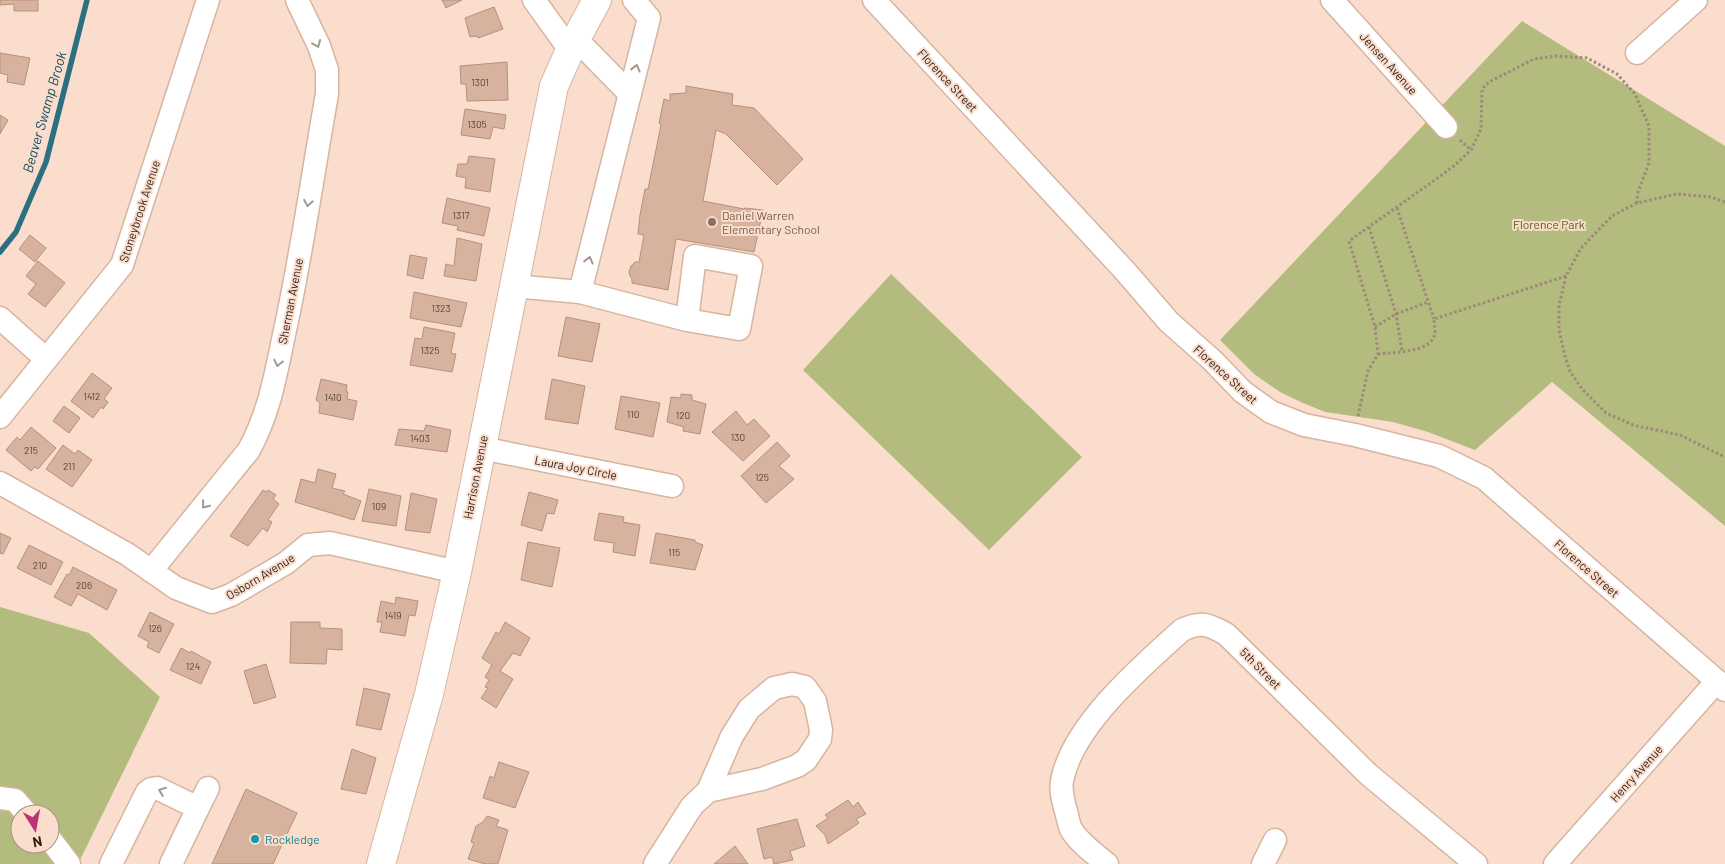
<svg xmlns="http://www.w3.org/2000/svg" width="1725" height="864" font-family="Barlow,sans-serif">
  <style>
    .green { fill: #b4bb7e; fill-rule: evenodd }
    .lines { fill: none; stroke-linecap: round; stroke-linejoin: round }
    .stream { stroke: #2a7080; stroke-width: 5.5 }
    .building { fill: #d7b39f; stroke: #b3917e }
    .minor-casing { stroke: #d7b4a0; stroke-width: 25 }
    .major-casing { stroke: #d7b4a0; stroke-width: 30 }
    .path { stroke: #9e887b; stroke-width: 3; stroke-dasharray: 2.5 2.5; stroke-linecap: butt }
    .minor { stroke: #fff; stroke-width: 22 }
    .major { stroke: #fff; stroke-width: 28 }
    .oneway { stroke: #a09a96 }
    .education-dot { fill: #8d6e63; stroke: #faddcc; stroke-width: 2 }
    .culture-dot { fill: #0f9aa8; stroke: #faddcc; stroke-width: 2 }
    .labels { text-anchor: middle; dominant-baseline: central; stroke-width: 4; stroke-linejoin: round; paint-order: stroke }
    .number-label { font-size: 10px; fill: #564338 }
    .street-label { font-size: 12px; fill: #2b1e16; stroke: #faddcc }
    .education-label { font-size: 12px; fill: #785e54; stroke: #faddcc; text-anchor: start }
    .park-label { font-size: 12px; fill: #575c13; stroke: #faddcc }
    .culture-label { font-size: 12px; fill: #0d838f; stroke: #faddcc; text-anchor: start }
    .water-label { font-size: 14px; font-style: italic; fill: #164f5e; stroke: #faddcc }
  </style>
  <rect width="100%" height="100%" fill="#faddcc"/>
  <g class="green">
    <polygon points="1522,21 1725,146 1725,526 1552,382 1475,450 1428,432 1393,422 1325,412 1303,403 1280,392 1254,374 1220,340"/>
    <polygon points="891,274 1082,457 989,550 803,370"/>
    <path d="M0 607 89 633 160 697 78 864H0ZM20 814H50V844H20Z"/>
  </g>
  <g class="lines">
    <polyline class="stream" points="0,252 16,232 46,162 87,0"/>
  </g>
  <g class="building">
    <polygon points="0,0 38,0 38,11 14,11 14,4 0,5"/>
    <polygon points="442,0 462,0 446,8"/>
    <polygon points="494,7 503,29 478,38 477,36 470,37 465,18"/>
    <polygon points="0,53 30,58 24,85 7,82 8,75 0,73"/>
    <polygon points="507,62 508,100 467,101 466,84 461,84 460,66"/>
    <polygon points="686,86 733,94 732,105 754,108 803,159 777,185 726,134 716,130 703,201 744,209 745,208 763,210 754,252 676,239 668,290 632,283 632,279 630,276 629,272 631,266 635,262 639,262 644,235 638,234 640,215 645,189 648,189 661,125 659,123 664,99 670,101 670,94 686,93"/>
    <polygon points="465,109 506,115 504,129 493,127 490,139 461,135"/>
    <polygon points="0,115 8,120 0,134"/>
    <polygon points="469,156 495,159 490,192 465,188 466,178 456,176 458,164 467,164"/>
    <polygon points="447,198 490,208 484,236 457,230 458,226 442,223"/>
    <polygon points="30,235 46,248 35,262 19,249"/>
    <polygon points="457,238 482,244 476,281 444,276 446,264 454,266"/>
    <polygon points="410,255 427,258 423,279 407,275"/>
    <polygon points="38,261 65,283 45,307 28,294 36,284 26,276"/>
    <polygon points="414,292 467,303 461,327 410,318"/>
    <polygon points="566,317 600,324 592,362 558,356"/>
    <polygon points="424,327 455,333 451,353 456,354 452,372 410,365 415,338 422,339"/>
    <polygon points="92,373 112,388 104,399 108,402 103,409 101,407 93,418 71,401"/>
    <polygon points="321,379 347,385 346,391 348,392 347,399 357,401 353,420 319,413 320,403 316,400"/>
    <polygon points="552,379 585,386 578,424 545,419"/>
    <polygon points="681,394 692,395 692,400 706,404 700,434 683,431 684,427 667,422 671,397 681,398"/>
    <polygon points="621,396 660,403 653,437 615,429"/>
    <polygon points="64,406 80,418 69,433 53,421"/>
    <polygon points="736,411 747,425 754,419 770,436 743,461 712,432"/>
    <polygon points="426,425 451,430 447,452 395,445 399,429 424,431"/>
    <polygon points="31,427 56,448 38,469 35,467 31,471 6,450 17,437 20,440"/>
    <polygon points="777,442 790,456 779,466 794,479 766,503 741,476"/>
    <polygon points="63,445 75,454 78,450 92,460 72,487 46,469"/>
    <polygon points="318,469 336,474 332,488 345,491 343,494 361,501 354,520 295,502 301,479 315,483"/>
    <polygon points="369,489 401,496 396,526 362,521"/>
    <polygon points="263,490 266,492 268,490 276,495 273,499 279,504 268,520 272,522 267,532 263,528 248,546 230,536"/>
    <polygon points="529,492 558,500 554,514 547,513 542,531 521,525"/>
    <polygon points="411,493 437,499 430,533 405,530"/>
    <polygon points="599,513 624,517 623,522 640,525 635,556 613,552 614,543 594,540"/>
    <polygon points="0,533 11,538 3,554 0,553"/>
    <polygon points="656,533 695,540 695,542 703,545 695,570 650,563"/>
    <polygon points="528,542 560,548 552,587 521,580"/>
    <polygon points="29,545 63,562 51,585 17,568"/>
    <polygon points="73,567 117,590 107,610 78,594 71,606 54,597 67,574 69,575"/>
    <polygon points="396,597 418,601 415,616 409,615 405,636 380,632 382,622 377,622 381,601 395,604"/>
    <polygon points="150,612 174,624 159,653 147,647 149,642 138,636"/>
    <polygon points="291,622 320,622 320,628 342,629 342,650 327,649 326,664 290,663"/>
    <polygon points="505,622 530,638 520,656 513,653 500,671 513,679 496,708 481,698 488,688 485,687 489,680 485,677 492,665 482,658 496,632 499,634"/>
    <polygon points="181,648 190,653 191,651 211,662 201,684 170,670"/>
    <polygon points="266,664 276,697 254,704 244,671"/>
    <polygon points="364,688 390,694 381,730 356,725"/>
    <polygon points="352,749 376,758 366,794 341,789"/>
    <polygon points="499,762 529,772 515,808 483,798 490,776 494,778"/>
    <polygon points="246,789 297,813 273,864 212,864"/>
    <polygon points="848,800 853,807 858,802 866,814 856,819 859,823 828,844 825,835 816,826 828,818 825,815"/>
    <polygon points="487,816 499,820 496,826 508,830 498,864 485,864 468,859 474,843 471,842 476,826 483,822"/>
    <polygon points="797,819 805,846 790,851 793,860 774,864 772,857 764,859 757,829"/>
    <polygon points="735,846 748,864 714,864"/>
  </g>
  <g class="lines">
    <g class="minor-casing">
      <g id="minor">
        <polyline points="534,0 570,50"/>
        <polyline points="874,0 1125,271 1169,322 1212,360 1243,392 1271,412 1304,425 1355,435 1439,456 1484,478 1717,681 1725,690"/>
        <polyline points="1332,0 1446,127"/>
        <polyline points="576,39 630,94"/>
        <polyline points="1637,53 1696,0"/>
        <polyline points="513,286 580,292 649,18 634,0"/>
        <polyline points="580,292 687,320 695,256 751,266 739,329 687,320"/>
        <polyline points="0,318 46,359"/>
        <polyline points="0,417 122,265 208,0"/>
        <polyline points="481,448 672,486"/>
        <polyline points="0,483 127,554 176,588 212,602 231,595 286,563 308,545 330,543 457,572"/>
        <path d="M151 571 249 450C270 411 276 373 285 330 302 252 313 173 327 94V70L319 46 297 0"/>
        <polygon points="792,684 805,687 815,701 821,730 820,739 806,760 797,766 762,779 708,791 732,736 749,709 774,688"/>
        <polyline points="0,798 15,800 27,814"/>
        <polyline points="198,808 208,788"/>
        <polyline points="50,839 69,864"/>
        <polyline points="111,864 147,792 151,789 157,788 198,808 171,864"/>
        <polyline points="655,864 692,806 708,791"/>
        <path d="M1107 864C1096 855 1078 842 1071 829 1069 825 1068 819 1067 815 1064 803 1060 793 1062 781 1072 726 1142 666 1182 630 1201 621 1208 624 1226 634L1368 774 1476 864"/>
        <polyline points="1263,864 1275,840"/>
        <polyline points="1555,864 1717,681"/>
      </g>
    </g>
    <g class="major-casing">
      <polyline id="major" points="381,864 429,694 457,572 554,86 570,50 597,0"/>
    </g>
    <g class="path">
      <polyline points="1460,140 1471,150"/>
      <polyline points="1725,202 1711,197 1677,194 1637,203 1612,216 1581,248 1566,276 1559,305 1559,330 1565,356 1570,371 1582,389 1606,413 1633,425 1680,435 1725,457"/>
      <polyline points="1397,208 1434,319"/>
      <polyline points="1369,227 1396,314 1402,351"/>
      <polyline points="1375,327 1396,314 1428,302"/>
      <path d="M1378 354C1394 352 1435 353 1435 331 1435 327 1434 323 1434 319L1566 276"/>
      <polyline points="1358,416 1368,371 1378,354 1375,327 1349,241 1439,177 1455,165 1471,150 1481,129 1482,89 1489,82 1534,59 1557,56 1587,58 1617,74 1635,94 1649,126 1649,163 1638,192 1637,203"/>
    </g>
    <use href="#minor" class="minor"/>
    <use href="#major" class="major"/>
  </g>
  <defs><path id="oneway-chevron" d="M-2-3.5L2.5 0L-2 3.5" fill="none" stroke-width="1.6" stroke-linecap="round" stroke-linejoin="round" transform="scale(1.25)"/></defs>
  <g class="oneway">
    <use href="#oneway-chevron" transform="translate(317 44) rotate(67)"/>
    <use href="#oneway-chevron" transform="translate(636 68) rotate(-76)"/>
    <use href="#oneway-chevron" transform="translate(308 203) rotate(100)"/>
    <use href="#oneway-chevron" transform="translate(589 260) rotate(-76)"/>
    <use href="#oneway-chevron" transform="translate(278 363) rotate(102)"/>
    <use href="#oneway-chevron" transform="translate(205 505) rotate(129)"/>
    <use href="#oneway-chevron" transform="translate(162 791) rotate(-159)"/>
  </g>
  <circle class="education-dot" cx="712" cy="222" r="5"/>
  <circle class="culture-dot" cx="255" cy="839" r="5"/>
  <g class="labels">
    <g class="number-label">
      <text x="480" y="82">1301</text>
      <text x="477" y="124">1305</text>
      <text x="461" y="215">1317</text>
      <text x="441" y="308">1323</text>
      <text x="430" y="350">1325</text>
      <text x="92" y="396">1412</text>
      <text x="333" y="397">1410</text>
      <text x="633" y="414">110</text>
      <text x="683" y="415">120</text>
      <text x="738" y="437">130</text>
      <text x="420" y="438">1403</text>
      <text x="31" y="450">215</text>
      <text x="69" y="466">211</text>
      <text x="762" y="477">125</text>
      <text x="379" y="506">109</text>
      <text x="674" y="552">115</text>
      <text x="40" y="565">210</text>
      <text x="84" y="585">206</text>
      <text x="393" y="615">1419</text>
      <text x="155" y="628">126</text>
      <text x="193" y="666">124</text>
    </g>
    <g class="street-label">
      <text transform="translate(1389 63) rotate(48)">Jensen Avenue</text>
      <text transform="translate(948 80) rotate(47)">Florence Street</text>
      <text transform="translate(139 211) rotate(-72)">Stoneybrook Avenue</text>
      <text transform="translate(290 301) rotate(-79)">Sherman Avenue</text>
      <text transform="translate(1226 374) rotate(42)">Florence Street</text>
      <text transform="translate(576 467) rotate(11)">Laura Joy Circle</text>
      <text transform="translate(475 477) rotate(-79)">Harrison Avenue</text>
      <text transform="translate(1587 568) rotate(41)">Florence Street</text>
      <text transform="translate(260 576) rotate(-31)">Osborn Avenue</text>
      <text transform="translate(1261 668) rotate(45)">5th Street</text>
      <text transform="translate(1636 773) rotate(-48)">Henry Avenue</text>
    </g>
    <g class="education-label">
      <text x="722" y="215">Daniel Warren<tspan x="722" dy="14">Elementary School</tspan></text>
    </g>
    <g class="park-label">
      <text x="1549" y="224">Florence Park</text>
    </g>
    <g class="culture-label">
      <text x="265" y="839">Rockledge</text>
    </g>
    <g class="water-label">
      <text transform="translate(44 112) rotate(-74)">Beaver Swamp Brook</text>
    </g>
  </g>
  <g transform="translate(35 829) rotate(169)"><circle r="24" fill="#faddcc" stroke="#a79183"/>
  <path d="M0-4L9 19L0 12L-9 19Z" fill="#bb3476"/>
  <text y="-8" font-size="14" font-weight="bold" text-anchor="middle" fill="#2b1e16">N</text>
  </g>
</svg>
